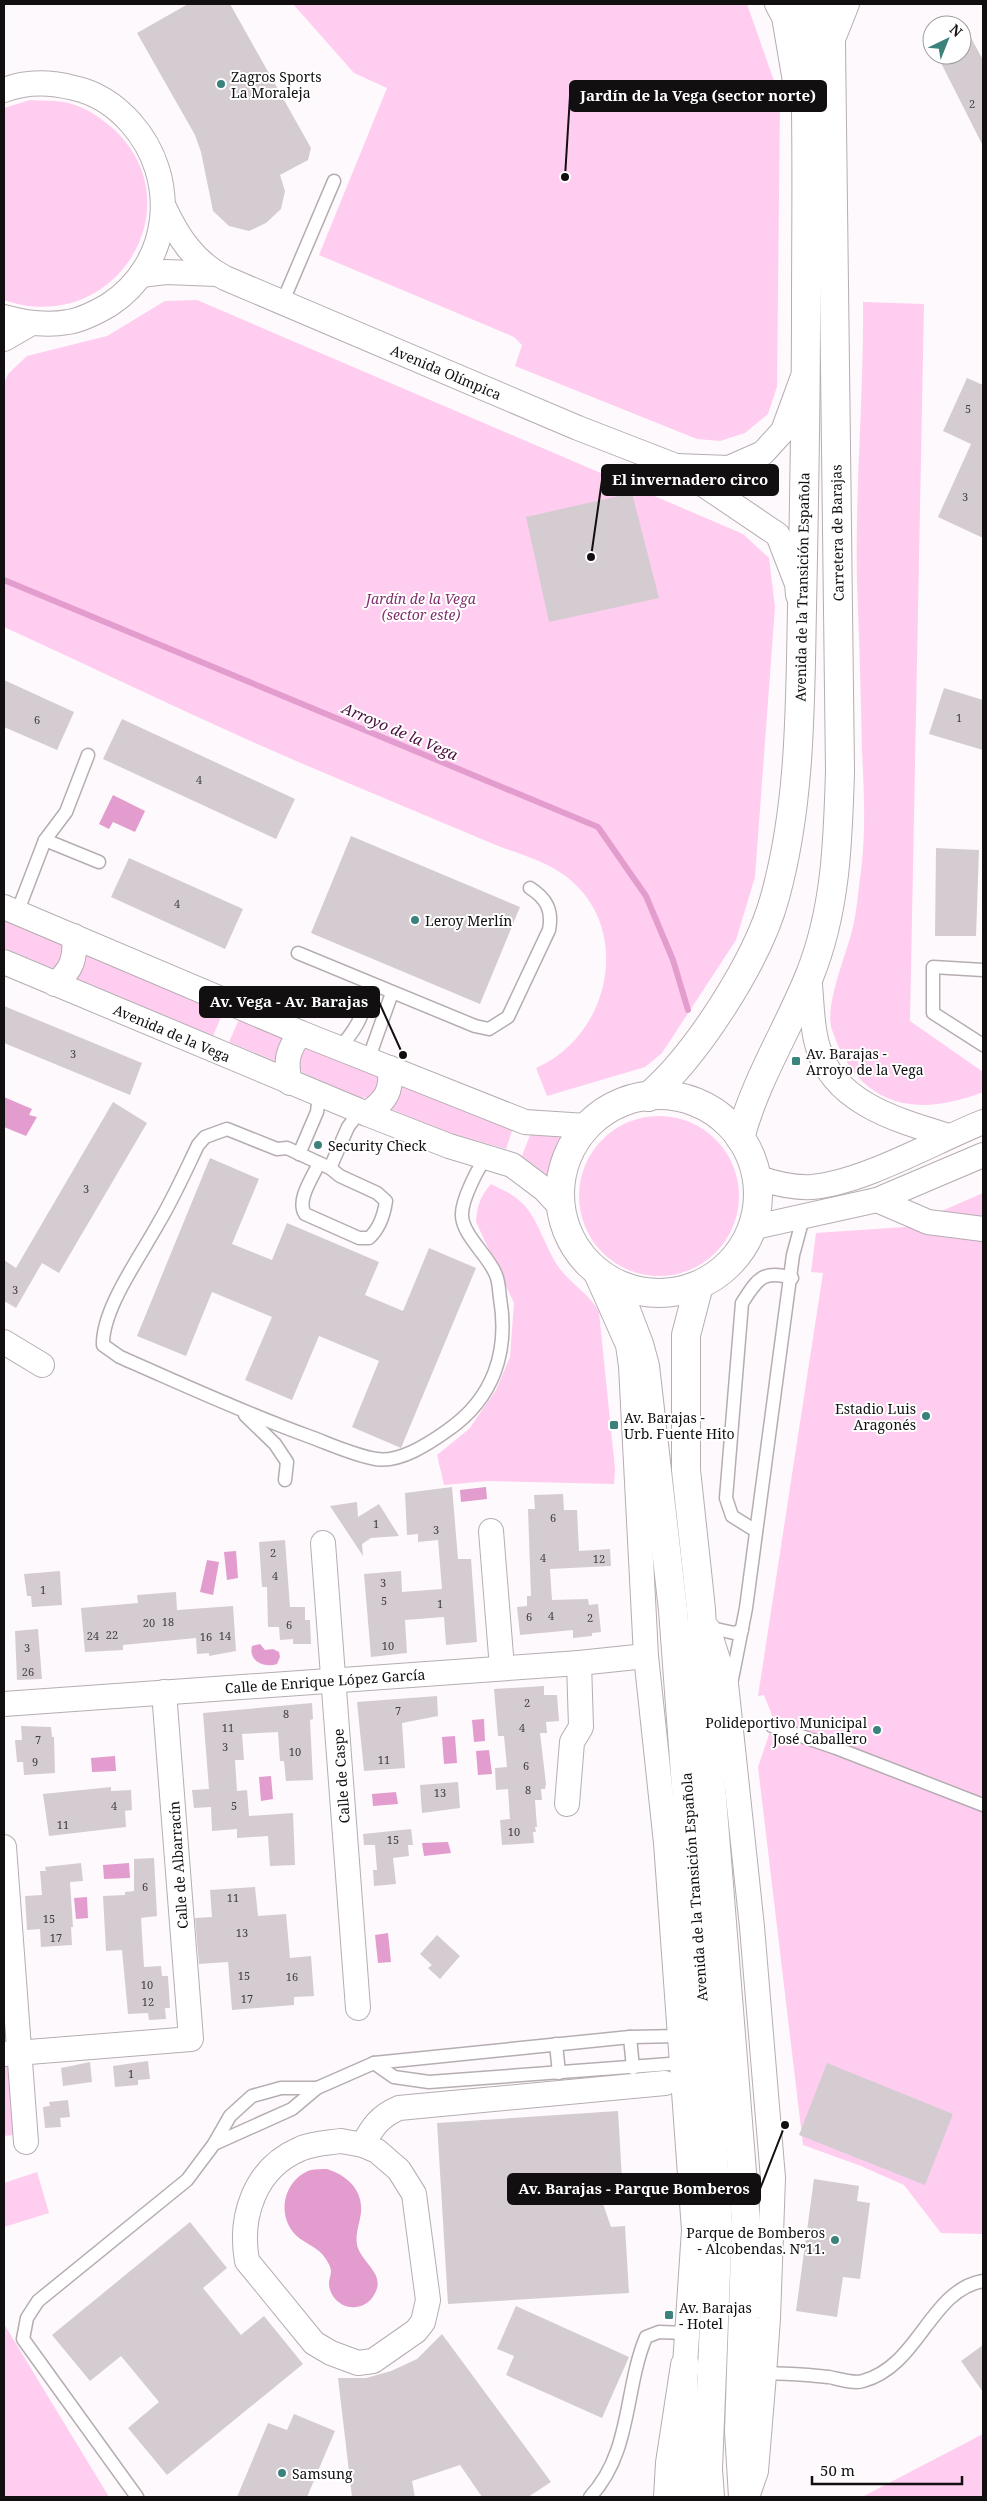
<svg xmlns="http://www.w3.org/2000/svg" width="987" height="2501" font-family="'Noto Serif',serif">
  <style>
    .green { fill: #ffcdef }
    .water { fill: #e29cce }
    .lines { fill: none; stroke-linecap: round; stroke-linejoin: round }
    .stream { stroke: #e29cce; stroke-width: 6 }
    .building { fill: #d5ccd2 }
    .lane-casing { stroke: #b5adb2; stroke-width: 15 }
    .street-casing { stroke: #b5adb2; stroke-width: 26 }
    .primary-casing { stroke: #b5adb2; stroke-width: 30 }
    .highway-casing { stroke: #b5adb2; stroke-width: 30 }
    .lane { stroke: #fff; stroke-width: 12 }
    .street { stroke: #fff; stroke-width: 24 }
    .primary { stroke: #fff; stroke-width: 28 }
    .highway { stroke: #fff; stroke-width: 28 }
    .poi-dot { fill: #3b827c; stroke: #fff; stroke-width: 2 }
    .labels { text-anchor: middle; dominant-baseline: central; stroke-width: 4; stroke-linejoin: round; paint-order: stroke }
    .number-label { font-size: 11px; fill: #423e40 }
    .poi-label { font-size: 14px; fill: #110f10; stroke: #fff; text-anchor: start }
    .street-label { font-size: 14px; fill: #110f10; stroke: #fff }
    .park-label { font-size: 14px; font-style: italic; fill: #82316f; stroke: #fff }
    .water-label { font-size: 15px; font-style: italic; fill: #490c3c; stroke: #fff }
    .leader { fill: none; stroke: #110f10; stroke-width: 2 }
    .callout-dot { fill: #110f10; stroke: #fff; stroke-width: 2 }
    .callout { fill: #110f10; stroke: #110f10; stroke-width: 2 }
    .callout-label { font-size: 15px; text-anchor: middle; font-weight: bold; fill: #fff }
  </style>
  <rect width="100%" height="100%" fill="#fef9fc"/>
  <g class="green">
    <polygon points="293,4 747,4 780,98 777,387 768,414 745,433 720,441 697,439 515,366 522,345 514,337 319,255 387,88 354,73"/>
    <path d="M30 100C40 101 53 100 64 102 81 105 97 115 110 126 199 202 115 339 4 300V108Z"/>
    <path d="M197 300 743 534 769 558 775 607 755 877 736 940 662 1053 645 1067 547 1096 536 1068C614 1034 635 919 558 871 538 858 512 852 491 843 441 822 391 801 341 780 227 733 116 678 4 627V384L8 374 27 356 107 336 165 301Z"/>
    <path d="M863 302 924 304 910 1021 983 1072V1092C914 1119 858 1106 832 1030 824 1007 846 955 852 931 857 912 858 891 861 871 866 832 864 791 862 751 861 694 859 637 857 580 855 487 864 394 863 302Z"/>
    <polygon points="4,918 61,943 65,950 58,966 51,968 4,948"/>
    <polygon points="85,952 224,1010 213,1036 75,978"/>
    <polygon points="240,1017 287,1036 278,1047 275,1061 229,1042"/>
    <polygon points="305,1047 376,1075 380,1081 379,1088 369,1097 361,1098 303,1073 298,1068 296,1056"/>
    <polygon points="399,1084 491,1121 513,1128 506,1149 446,1132 388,1108"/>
    <circle cx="659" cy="1196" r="80"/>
    <polygon points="532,1130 567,1131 555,1156 550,1177 522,1156"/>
    <path d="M491 1184C503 1190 515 1195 524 1205 539 1221 546 1250 560 1269 572 1285 590 1294 599 1312L615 1469 614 1484 488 1481 444 1485 437 1455 469 1429 496 1390 510 1357 514 1303 476 1222C477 1207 480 1196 491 1184Z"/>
    <polygon points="983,1193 983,2234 941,2233 904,2185 861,2166 803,2145 758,1767 774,1720 764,1695 758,1696 823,1273 811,1272 816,1233 905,1227"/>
    <polygon points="4,2064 8,2064 13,2135 4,2136"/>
    <polygon points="37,2172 49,2213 4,2227 4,2183"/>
    <polygon points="4,2324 109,2497 4,2497"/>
    <polygon points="983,2434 983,2497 862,2497"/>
  </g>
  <g class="water">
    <polygon points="113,795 145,811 135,832 113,822 109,829 99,824"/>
    <polygon points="4,1097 32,1109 29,1115 37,1117 26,1136 4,1127"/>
    <polygon points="486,1487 487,1499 461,1502 460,1490"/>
    <polygon points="236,1551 238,1578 227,1580 224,1552"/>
    <polygon points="207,1560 219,1562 213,1595 200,1592"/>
    <path d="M260 1644 265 1650 273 1649 279 1652 280 1657 277 1664C265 1668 248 1662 252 1646Z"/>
    <polygon points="484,1719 485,1741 474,1742 472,1720"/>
    <polygon points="455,1736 457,1763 444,1764 442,1737"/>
    <polygon points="489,1750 492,1774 478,1775 476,1751"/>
    <polygon points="115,1756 116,1771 92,1772 91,1758"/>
    <polygon points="271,1776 273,1799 261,1801 259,1777"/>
    <polygon points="396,1792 398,1804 373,1806 372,1794"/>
    <polygon points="448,1842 451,1853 424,1856 422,1843"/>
    <polygon points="129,1863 130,1878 104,1879 103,1865"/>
    <polygon points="87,1897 88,1918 76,1919 74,1898"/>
    <polygon points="388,1933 391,1962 378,1963 375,1935"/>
    <path d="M327 2169C346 2175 363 2189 361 2212 360 2223 355 2233 357 2245 362 2264 387 2274 374 2295 370 2302 364 2306 356 2307 342 2309 329 2297 329 2283 329 2279 331 2275 331 2271 331 2266 326 2259 323 2255 314 2245 301 2242 293 2232 276 2211 286 2178 311 2170 316 2169 322 2169 327 2169Z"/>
  </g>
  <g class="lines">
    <polyline class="stream" points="4,580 598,827 646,896 673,960 688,1010"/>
  </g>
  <g class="building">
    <polygon points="188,4 230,4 311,148 308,160 280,175 285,191 281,209 266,223 249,231 229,226 213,211 201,152 195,135 137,33"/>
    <polygon points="962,21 983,60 983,146 937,55 962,55"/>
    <polygon points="967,378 983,385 983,538 938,517 971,444 943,431"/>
    <polygon points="632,493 659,598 549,622 526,517"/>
    <polygon points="4,680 74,712 57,750 4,727"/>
    <polygon points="944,688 983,700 983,750 929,734"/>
    <polygon points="122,719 295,799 276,839 103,759"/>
    <polygon points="351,836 520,907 480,1004 311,933"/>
    <polygon points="936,848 979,850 976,936 935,936"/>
    <polygon points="129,858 243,909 225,949 111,897"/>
    <polygon points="4,1006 142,1063 130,1095 4,1043"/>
    <polygon points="113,1102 147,1123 59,1273 42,1263 16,1308 4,1301 4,1260 16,1268"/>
    <polygon points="210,1158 259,1179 232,1244 272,1260 287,1223 379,1262 365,1295 403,1311 429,1248 476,1268 401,1448 352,1427 379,1361 319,1336 292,1400 245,1380 272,1317 212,1292 186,1356 137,1336"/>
    <polygon points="452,1487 458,1559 471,1559 477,1642 446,1645 444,1617 405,1620 407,1653 371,1657 364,1574 401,1571 402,1592 442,1589 438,1540 418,1542 418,1534 407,1535 405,1493"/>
    <polygon points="563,1494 564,1510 577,1510 579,1551 610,1549 611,1566 550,1569 552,1600 588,1599 589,1605 598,1604 601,1632 592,1633 592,1636 573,1638 573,1630 520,1635 517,1607 527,1606 527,1596 531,1596 528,1509 535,1509 534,1495"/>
    <polygon points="357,1502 358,1517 379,1504 399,1536 371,1538 362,1544 363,1556 330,1506"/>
    <polygon points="285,1540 290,1607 305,1607 305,1620 310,1620 311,1644 293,1644 293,1639 280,1640 279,1627 268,1627 267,1587 262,1587 259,1542"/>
    <polygon points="60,1571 62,1605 32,1607 31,1596 27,1596 24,1574"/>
    <polygon points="176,1592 177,1610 233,1606 236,1651 209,1656 209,1653 197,1654 196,1638 123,1645 123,1650 85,1652 81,1608 138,1603 137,1595"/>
    <polygon points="38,1629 42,1679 17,1680 15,1631"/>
    <polygon points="544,1686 544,1695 557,1695 559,1721 546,1722 547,1733 540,1733 546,1784 545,1789 541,1789 542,1800 535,1800 537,1827 535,1827 536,1832 533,1832 534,1843 502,1845 500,1820 510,1819 508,1789 496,1790 495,1768 507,1767 504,1736 498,1736 494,1689"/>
    <polygon points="437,1696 438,1716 402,1723 405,1768 364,1771 357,1702"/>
    <polygon points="312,1703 313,1719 310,1720 313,1780 286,1781 284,1761 280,1761 278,1732 242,1734 244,1760 235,1760 237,1791 247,1790 249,1816 293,1813 295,1865 270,1866 268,1836 237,1838 237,1829 212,1831 211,1807 194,1808 192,1790 209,1789 203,1713"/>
    <polygon points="21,1726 51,1727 52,1737 54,1737 55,1773 24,1775 23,1762 17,1762 15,1740 22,1740"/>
    <polygon points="458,1782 460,1808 422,1813 420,1785"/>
    <polygon points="111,1787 111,1791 131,1790 132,1810 125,1811 126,1827 49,1836 43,1794"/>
    <polygon points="411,1829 413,1845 408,1845 409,1856 393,1858 396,1884 374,1886 373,1870 377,1870 375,1845 364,1845 363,1834"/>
    <polygon points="154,1858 157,1916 141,1918 144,1967 161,1966 162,1976 168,1976 170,2008 165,2008 166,2019 149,2020 148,2013 128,2014 122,1950 106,1951 103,1896 125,1895 125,1892 134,1891 134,1859"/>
    <polygon points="81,1863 83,1881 70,1882 73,1927 71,1927 72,1945 41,1947 40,1929 27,1930 25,1896 42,1895 40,1871 46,1871 45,1867"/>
    <polygon points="255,1887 258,1916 286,1914 290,1958 311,1956 314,1996 294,1997 294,2005 232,2010 228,1962 199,1964 195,1918 212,1917 210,1890"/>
    <polygon points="437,1935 460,1956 440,1979 428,1968 432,1965 420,1954"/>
    <polygon points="148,2061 150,2079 138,2080 138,2085 115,2087 113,2066"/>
    <polygon points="90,2062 92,2082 63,2086 61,2068"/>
    <polygon points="827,2063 953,2114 925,2185 799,2135"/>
    <polygon points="68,2100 70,2117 60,2118 61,2127 45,2128 43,2107 50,2106 49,2102"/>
    <polygon points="618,2111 622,2179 595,2180 611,2227 625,2226 629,2293 448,2304 437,2123"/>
    <polygon points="814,2179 859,2186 857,2201 870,2203 860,2279 843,2277 837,2317 796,2311"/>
    <polygon points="190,2222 227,2268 203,2288 241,2335 264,2316 303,2364 167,2475 128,2428 159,2402 121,2356 90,2381 52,2335"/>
    <polygon points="516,2306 629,2357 602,2418 506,2375 514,2356 497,2349"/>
    <polygon points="442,2334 551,2482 528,2497 482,2497 460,2465 412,2481 415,2497 352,2497 338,2378 366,2378 391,2371 417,2359"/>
    <polygon points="983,2345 983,2392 961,2361"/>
    <polygon points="294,2414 335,2431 307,2497 237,2497 268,2423 287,2430"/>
  </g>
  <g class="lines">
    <g class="lane-casing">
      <g id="lane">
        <polyline points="283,301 334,181"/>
        <polyline points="45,840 66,812 88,755"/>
        <polyline points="17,913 45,840 99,862"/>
        <path d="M298 953 475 1026 489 1029 508 1017 549 930C553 910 546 898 530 888"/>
        <polyline points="983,970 933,967 933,1013 983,1045"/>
        <path d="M338 1048C358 1031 364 1009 373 985"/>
        <polyline points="375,1062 372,1049 392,993"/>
        <polyline points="299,1154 317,1112 319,1095"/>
        <path d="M319 1163C313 1177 296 1200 305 1214L359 1238H369C379 1229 384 1215 386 1201L377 1193 340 1176 330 1168 287 1148 277 1149 227 1129 205 1137 198 1145C185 1172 173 1199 158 1224 140 1257 102 1309 103 1345L120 1357C182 1384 244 1413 308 1436 330 1444 353 1455 376 1459 400 1463 430 1443 448 1430 494 1398 509 1351 500 1298 499 1291 499 1282 496 1275 489 1256 461 1234 462 1214 462 1200 478 1166 488 1156"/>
        <polyline points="330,1168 348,1127 360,1111"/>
        <polyline points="245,1415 275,1444 287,1462 285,1480"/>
        <path d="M756 1531 732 1516 726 1498 742 1303C757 1280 762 1269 792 1278"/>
        <polyline points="707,1627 734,1633 742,1630"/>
        <polyline points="728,1682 732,1679 746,1608 793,1255 803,1218"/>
        <polyline points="772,1726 836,1748 983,1805"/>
        <polyline points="630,2037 633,2068"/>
        <polyline points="556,2044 559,2073"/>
        <polyline points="374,2063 394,2077 429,2082 683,2063"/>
        <polyline points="214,2144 292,2109 317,2088 374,2063 630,2037 680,2036"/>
        <path d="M764 2374C784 2372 808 2375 829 2377 839 2379 854 2384 863 2381 919 2366 930 2290 983 2281"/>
        <polyline points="137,2497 23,2339 27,2318 38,2301 187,2180 214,2144 230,2116 252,2096 281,2088 317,2088"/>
        <path d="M590 2497C632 2452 624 2390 646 2337L659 2332 686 2333"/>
      </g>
    </g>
    <g class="street-casing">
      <g id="street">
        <polyline points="777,4 784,17 796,87"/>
        <polyline points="831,44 847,4"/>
        <path d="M4 90C27 81 51 82 74 88 97 93 116 106 131 123 180 178 172 264 109 305 97 312 82 320 68 322 45 326 25 323 4 317"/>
        <path d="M164 207C178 237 194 262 225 278L578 428 676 466 778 535 797 584 798 595"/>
        <polyline points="141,275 166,272 217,274"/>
        <polyline points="4,339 30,324"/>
        <polyline points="676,466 729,468 763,453 783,431 802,379"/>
        <polyline points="4,907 301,1033 525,1122 586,1126"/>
        <polyline points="4,962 367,1114 449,1146 512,1165 544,1189 560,1206"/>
        <path d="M809 976C812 998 811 1023 817 1044 832 1103 899 1121 949 1136"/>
        <path d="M55 984C72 970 76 958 74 936"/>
        <path d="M290 1083C285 1062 287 1050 301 1033"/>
        <path d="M367 1114C386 1100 392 1092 390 1068"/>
        <path d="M756 1177C773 1183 794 1188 812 1187 865 1182 933 1142 983 1122"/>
        <polyline points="877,1200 928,1222 983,1229"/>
        <polyline points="751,1228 877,1200 983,1155"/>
        <polyline points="595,1271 628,1345 631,1366 646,1656 666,1843 694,2230 685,2365 688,2477 691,2497"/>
        <polyline points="4,1342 42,1365"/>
        <polyline points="491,1531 502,1668"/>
        <polyline points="323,1543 358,2008"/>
        <polyline points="708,1629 726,1684 752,1927 773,2178 768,2318 764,2374 756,2471 747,2497"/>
        <polyline points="4,1704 579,1663 646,1656"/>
        <polyline points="567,1804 572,1742 581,1727 579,1663"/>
        <polyline points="4,1847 26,2142"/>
        <polyline points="4,2054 191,2039 164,1692"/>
        <path d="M341 2141 363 2145 377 2151 399 2170 414 2194 428 2300 423 2322 416 2331 373 2361 358 2363 331 2353 314 2343 247 2261C239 2216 255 2168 300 2149 313 2143 327 2143 341 2141Z"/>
        <path d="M363 2145C372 2127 380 2116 399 2108L665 2083"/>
      </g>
    </g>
    <g class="primary-casing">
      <g id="primary">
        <circle cx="659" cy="1194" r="99"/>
        <path d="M648 1097C697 1055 758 960 775 897 801 803 800 705 802 608 804 509 806 410 806 311 806 245 807 178 806 112 805 75 805 40 798 4"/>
        <path d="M740 1138C755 1081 787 1031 809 977 836 911 838 841 840 771L831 44 823 4"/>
        <polyline points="616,1284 639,1344 645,1366 673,1610 718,2224 708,2469 710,2497"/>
        <polyline points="699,1285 686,1335 686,1470 701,1609 708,1748 746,2222 739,2431 743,2497"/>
      </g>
    </g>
    <g class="highway-casing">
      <polyline id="highway" points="668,2497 670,2463 685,2365"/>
    </g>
    <use href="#lane" class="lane"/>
    <use href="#street" class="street"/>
    <use href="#primary" class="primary"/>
    <use href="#highway" class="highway"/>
  </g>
  <g class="poi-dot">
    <circle cx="221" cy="84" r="5"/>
    <circle cx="415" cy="920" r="5"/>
    <rect x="791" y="1056" width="10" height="10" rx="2.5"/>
    <circle cx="318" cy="1145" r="5"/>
    <circle cx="926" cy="1416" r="5"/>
    <rect x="609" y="1420" width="10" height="10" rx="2.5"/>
    <circle cx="877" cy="1730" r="5"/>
    <circle cx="835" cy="2240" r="5"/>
    <rect x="664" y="2310" width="10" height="10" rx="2.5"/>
    <circle cx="282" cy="2473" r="5"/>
  </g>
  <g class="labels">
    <g class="number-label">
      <text x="972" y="103">2</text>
      <text x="968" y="408">5</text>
      <text x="965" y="496">3</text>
      <text x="959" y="717">1</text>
      <text x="37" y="719">6</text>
      <text x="199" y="779">4</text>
      <text x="177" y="903">4</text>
      <text x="73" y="1053">3</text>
      <text x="86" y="1188">3</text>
      <text x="15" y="1289">3</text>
      <text x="553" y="1517">6</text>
      <text x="376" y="1523">1</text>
      <text x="436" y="1529">3</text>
      <text x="273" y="1552">2</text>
      <text x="543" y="1557">4</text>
      <text x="599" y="1558">12</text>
      <text x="275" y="1575">4</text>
      <text x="383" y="1582">3</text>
      <text x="43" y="1589">1</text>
      <text x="384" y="1600">5</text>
      <text x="440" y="1603">1</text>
      <text x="551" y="1615">4</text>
      <text x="529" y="1616">6</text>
      <text x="590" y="1617">2</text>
      <text x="168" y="1621">18</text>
      <text x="149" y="1622">20</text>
      <text x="289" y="1624">6</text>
      <text x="112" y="1634">22</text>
      <text x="93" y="1635">24</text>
      <text x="225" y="1635">14</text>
      <text x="206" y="1636">16</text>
      <text x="388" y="1645">10</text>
      <text x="27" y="1647">3</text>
      <text x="28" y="1671">26</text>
      <text x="527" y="1702">2</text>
      <text x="398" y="1710">7</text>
      <text x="286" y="1713">8</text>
      <text x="228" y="1727">11</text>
      <text x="522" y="1727">4</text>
      <text x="38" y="1739">7</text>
      <text x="225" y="1746">3</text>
      <text x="295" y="1751">10</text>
      <text x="384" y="1759">11</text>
      <text x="35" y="1761">9</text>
      <text x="526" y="1765">6</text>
      <text x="528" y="1789">8</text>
      <text x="440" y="1792">13</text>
      <text x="114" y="1805">4</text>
      <text x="234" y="1805">5</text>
      <text x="63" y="1824">11</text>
      <text x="514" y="1831">10</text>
      <text x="393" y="1839">15</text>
      <text x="145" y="1886">6</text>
      <text x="233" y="1897">11</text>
      <text x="49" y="1918">15</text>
      <text x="242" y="1932">13</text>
      <text x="56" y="1937">17</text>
      <text x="244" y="1975">15</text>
      <text x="292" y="1976">16</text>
      <text x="147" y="1984">10</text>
      <text x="247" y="1998">17</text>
      <text x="148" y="2001">12</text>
      <text x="131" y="2073">1</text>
    </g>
    <g class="poi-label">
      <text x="231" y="76">Zagros Sports<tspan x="231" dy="16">La Moraleja</tspan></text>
      <text x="425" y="920">Leroy Merlín</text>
      <text x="806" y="1053">Av. Barajas -<tspan x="806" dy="16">Arroyo de la Vega</tspan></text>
      <text x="328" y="1145">Security Check</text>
      <text x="916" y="1408" text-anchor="end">Estadio Luis<tspan x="916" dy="16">Aragonés</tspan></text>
      <text x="624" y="1417">Av. Barajas -<tspan x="624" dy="16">Urb. Fuente Hito</tspan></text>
      <text x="867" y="1722" text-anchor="end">Polideportivo Municipal<tspan x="867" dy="16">José Caballero</tspan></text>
      <text x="825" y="2232" text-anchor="end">Parque de Bomberos<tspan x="825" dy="16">- Alcobendas. Nº11.</tspan></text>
      <text x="679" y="2307">Av. Barajas<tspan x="679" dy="16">- Hotel</tspan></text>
      <text x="292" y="2473">Samsung</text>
    </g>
    <g class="street-label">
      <text transform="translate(446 372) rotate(23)">Avenida Olímpica</text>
      <text transform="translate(837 533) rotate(-91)">Carretera de Barajas</text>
      <text transform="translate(802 587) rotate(-89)">Avenida de la Transición Española</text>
      <text transform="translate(172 1033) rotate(23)">Avenida de la Vega</text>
      <text transform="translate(325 1681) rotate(-4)">Calle de Enrique López García</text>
      <text transform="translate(341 1776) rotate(-94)">Calle de Caspe</text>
      <text transform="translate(178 1865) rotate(-94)">Calle de Albarracín</text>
      <text transform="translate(694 1887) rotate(-94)">Avenida de la Transición Española</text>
    </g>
    <g class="park-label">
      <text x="421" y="598">Jardín de la Vega<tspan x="421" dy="16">(sector este)</tspan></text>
    </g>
    <g class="water-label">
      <text transform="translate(400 731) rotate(23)">Arroyo de la Vega</text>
    </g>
  </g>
  <path class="leader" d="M565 177L570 96M591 557L602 480M403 1055L379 1002M785 2125L760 2189"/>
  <g class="callout-dot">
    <circle cx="565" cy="177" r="5"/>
    <circle cx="591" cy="557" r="5"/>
    <circle cx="403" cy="1055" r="5"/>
    <circle cx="785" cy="2125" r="5"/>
  </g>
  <g class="callout">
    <rect x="570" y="81" width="256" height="30" rx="5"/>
    <rect x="602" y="465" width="176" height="30" rx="5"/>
    <rect x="200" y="987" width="179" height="30" rx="5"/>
    <rect x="508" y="2174" width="252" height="30" rx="5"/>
  </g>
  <g class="callout-label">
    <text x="698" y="101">Jardín de la Vega (sector norte)</text>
    <text x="690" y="485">El invernadero circo</text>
    <text x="289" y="1007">Av. Vega - Av. Barajas</text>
    <text x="634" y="2194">Av. Barajas - Parque Bomberos</text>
  </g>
  <rect width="987" height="2501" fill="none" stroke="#110f10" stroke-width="10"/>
  <g transform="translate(947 40) rotate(43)"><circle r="24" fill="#ffffff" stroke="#a09f9f"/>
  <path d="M0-4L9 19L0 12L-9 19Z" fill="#3b827c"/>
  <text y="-8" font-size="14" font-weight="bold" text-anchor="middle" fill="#110f10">N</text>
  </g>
  <path d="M812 2476v8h150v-8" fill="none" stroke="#110f10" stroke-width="2.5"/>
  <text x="820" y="2476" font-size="15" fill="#110f10" stroke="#ffffff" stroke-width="4" paint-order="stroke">50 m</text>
</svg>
